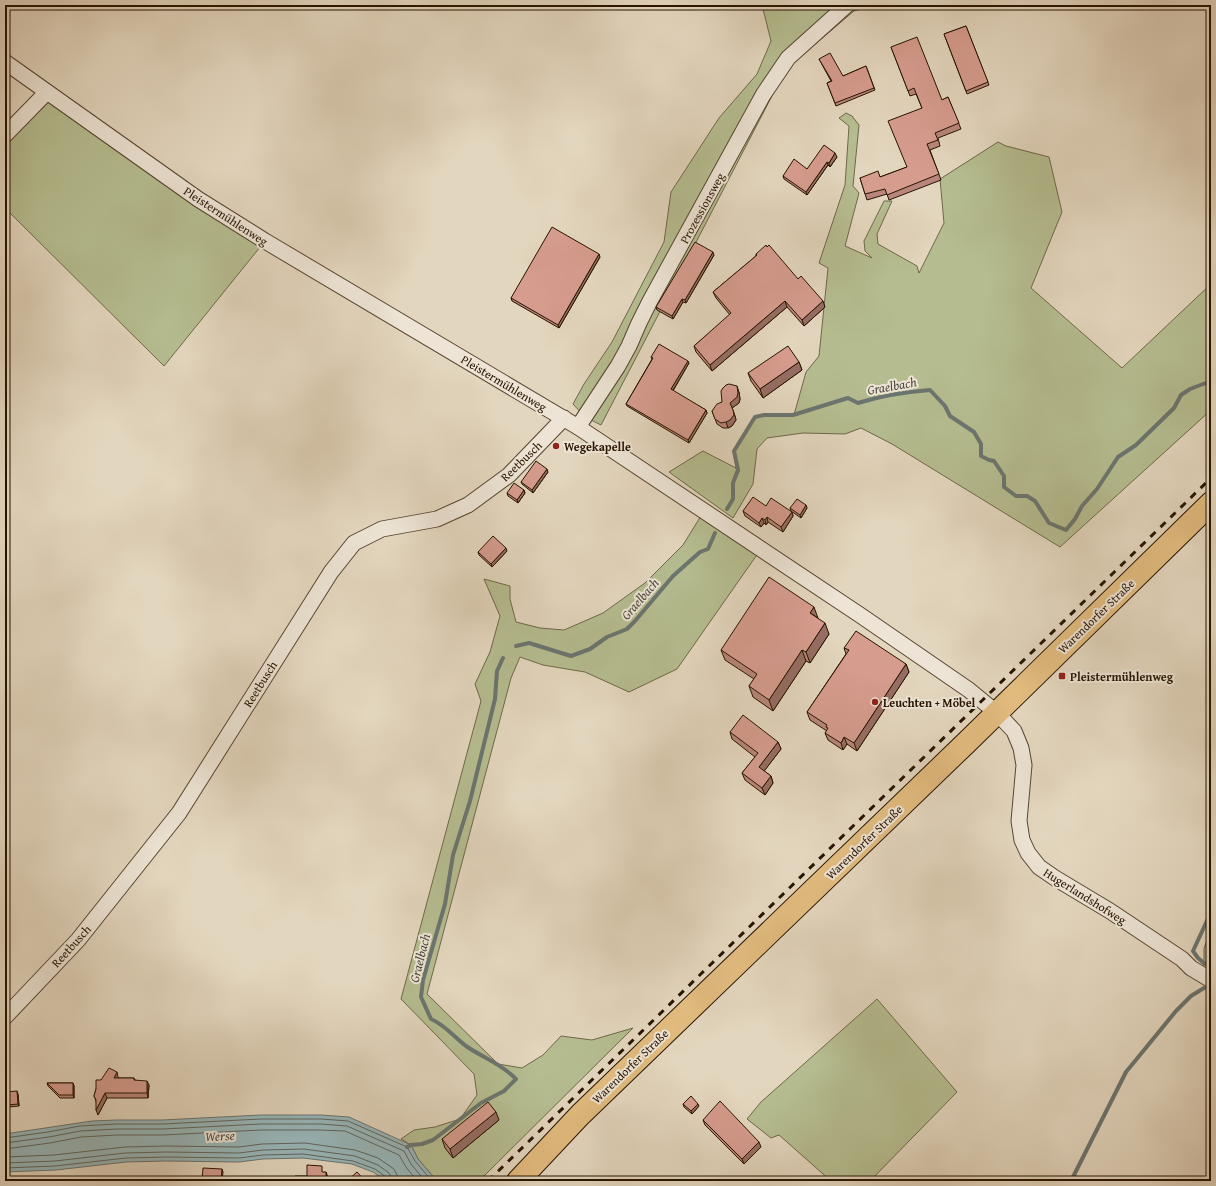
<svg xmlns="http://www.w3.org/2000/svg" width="1216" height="1186" font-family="'Gentium Book Plus',serif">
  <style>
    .green { fill: #b5bd90; stroke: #6e6848 }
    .water { fill: #98b7ba; stroke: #6b7570 }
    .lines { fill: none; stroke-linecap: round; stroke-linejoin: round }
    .shore { stroke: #60655d; stroke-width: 1 }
    .stream { stroke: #6b7570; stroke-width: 4 }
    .street-casing { stroke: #564430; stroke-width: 17 }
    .primary-casing { stroke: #271300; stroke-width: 24 }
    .street { stroke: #ede4d5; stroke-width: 15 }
    .primary { stroke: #e2bb7f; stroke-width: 22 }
    .rail { stroke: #271300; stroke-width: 3; stroke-dasharray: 7 7; stroke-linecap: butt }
    .wall { fill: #b8867a; stroke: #271300 }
    .shaded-wall { fill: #966d63; stroke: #271300 }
    .building { fill: #d69c8e; stroke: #271300 }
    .poi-dot { fill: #8f2418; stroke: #ede4d5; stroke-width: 1.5 }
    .labels { text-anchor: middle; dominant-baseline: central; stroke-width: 4; stroke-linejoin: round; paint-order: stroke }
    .street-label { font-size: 12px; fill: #271300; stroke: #ede4d5 }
    .poi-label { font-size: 12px; font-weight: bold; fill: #271300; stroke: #ede4d5; text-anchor: start }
    .water-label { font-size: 13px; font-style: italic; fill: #4f4c41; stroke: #ede4d5 }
  </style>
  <rect width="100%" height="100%" fill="#e3d6be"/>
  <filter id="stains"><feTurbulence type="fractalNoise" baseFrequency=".005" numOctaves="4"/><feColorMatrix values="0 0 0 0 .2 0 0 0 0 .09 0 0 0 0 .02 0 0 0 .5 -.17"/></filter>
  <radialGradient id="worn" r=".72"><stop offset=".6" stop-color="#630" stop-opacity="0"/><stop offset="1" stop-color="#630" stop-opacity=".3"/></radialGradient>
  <g class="green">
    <polygon points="762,5 876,5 854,11 786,69 601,425 585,417 573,404 584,384 612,342 664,242 671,192 719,118 757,74 771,41"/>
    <polygon points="47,92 265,241 164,366 5,208 5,135"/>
    <polygon points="846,113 852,116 859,125 853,186 859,193 845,246 872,258 865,251 864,241 884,201 892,201 877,234 878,244 917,266 919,273 944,223 940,179 998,142 1006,146 1049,157 1062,212 1031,288 1122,368 1211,284 1211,410 1060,547 892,444 861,428 845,434 803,433 767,438 757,449 753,484 733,518 669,472 703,451 736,468 734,451 755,417 764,415 794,415 806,372 819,356 828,268 819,263 845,185 849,126 839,118"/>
    <polygon points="704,511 761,549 677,669 629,692 585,672 543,665 520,657 511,678 427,994 498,1064 522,1068 543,1055 561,1036 592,1040 633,1028 479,1181 437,1181 418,1159 411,1145 401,1139 414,1130 435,1127 460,1119 477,1095 474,1074 401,999 481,701 475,684 490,652 500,616 484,579 510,586 510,599 516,622 540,628 564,630 603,613 645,583 683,545"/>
    <polygon points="1211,930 1211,963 1204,964 1204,948"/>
    <polygon points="877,999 957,1092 870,1181 831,1181 779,1135 771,1138 747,1119 761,1102"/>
  </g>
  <polygon class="water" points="261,1115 321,1115 349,1117 411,1145 418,1159 437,1181 386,1181 373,1172 352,1164 303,1158 263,1159 239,1162 166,1161 126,1162 56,1170 5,1172 5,1134 92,1121 116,1120 162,1120"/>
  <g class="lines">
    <g class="shore">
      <polyline points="5,1138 48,1132 80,1126 116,1124 163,1124 261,1119 321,1119 348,1121 407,1147 415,1161 432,1181"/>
      <polyline points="5,1143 49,1137 80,1131 117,1129 163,1129 261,1124 321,1124 347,1126 404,1151 411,1164 425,1181"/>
      <polyline points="5,1149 50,1143 81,1137 117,1135 163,1135 261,1130 320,1130 345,1131 399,1155 406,1167 417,1181"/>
      <polyline points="5,1157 54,1155 125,1147 166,1146 239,1147 262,1144 305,1143 355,1150 378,1158 394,1169 397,1175 398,1181"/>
      <polyline points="5,1163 55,1161 125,1153 166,1152 239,1153 263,1150 304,1149 355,1156 378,1165 389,1173 391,1177 392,1181"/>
      <polyline points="5,1168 55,1166 126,1158 166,1157 239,1158 263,1155 303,1154 353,1161 375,1169 386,1177 387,1181"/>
    </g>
    <g class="stream">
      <polyline points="869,7 871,5"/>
      <path d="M727 509 733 499V483L738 470 734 451 755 417 764 415H793L848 398 858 403C884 395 904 392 930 390L945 406 950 416 974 432 981 444V456L989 460 994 461 1004 476V487L1016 496H1027L1035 501 1049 523 1066 530 1075 519 1082 506 1097 489 1118 457 1136 445 1174 408 1181 395 1190 389 1211 381"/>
      <polyline points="516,646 529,643 571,656 590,649 607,637 627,629 635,621 673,576 700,552 708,549 715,533"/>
      <polyline points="1205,964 1198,958 1193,951 1211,912"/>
      <path d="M407 1147 411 1145 422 1144 433 1140 481 1103 504 1091 516 1079C502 1064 483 1058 466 1046 454 1037 445 1025 431 1019L421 997 423 980 445 904 453 855 470 801 495 699 497 671 503 658"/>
      <polyline points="1071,1181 1126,1072 1176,1011 1191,996 1204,988"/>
    </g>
    <g class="street-casing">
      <g id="street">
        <polyline points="5,62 198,199 265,241 578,427 860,615 969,690 997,713 1014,731 1021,748 1024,765 1019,821 1022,840 1028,853 1039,867 1055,878 1110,911 1182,959 1191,968 1211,980"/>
        <polyline points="5,135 47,92"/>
        <polyline points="578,427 618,366 629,346 639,323 650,301 763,95 788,58 847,5"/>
        <polyline points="5,1017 78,940 179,813 331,572 354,543 382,529 437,519 468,505 509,475 564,418"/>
      </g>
    </g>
    <g class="primary-casing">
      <polyline id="primary" points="518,1181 580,1115 966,743 1211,503"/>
    </g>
    <use href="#street" class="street"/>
    <use href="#primary" class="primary"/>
    <polyline class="rail" points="488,1181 1211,478"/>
  </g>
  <g class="wall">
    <polygon points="966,26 989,85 967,94 944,34"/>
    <polygon points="891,47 942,100 948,97 961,129 938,138 940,146 930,150 941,180 889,200 887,194 867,200 860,178 880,177 907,167 922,108 916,94 910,96"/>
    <polygon points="819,59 843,76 866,66 875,90 836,106 827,83 831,81"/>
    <polygon points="837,157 830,167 828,165 807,195 784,179 783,176 807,169"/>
    <polygon points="756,254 798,279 825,307 804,326 787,307 712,371 696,352 694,346 730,315 716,298 713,292 756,256"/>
    <polygon points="714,255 686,303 683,302 673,319 657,310 656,307"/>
    <polygon points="600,257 559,328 512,301 511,298"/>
    <polygon points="651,357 689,363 673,391 706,410 707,413 689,443 627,406 626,404 652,359"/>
    <polygon points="799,362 802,370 763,398 751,381 748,373"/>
    <polygon points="739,392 740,399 739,403 732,408 735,416 736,420 732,426 728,428 723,428 717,424 712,411 722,402"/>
    <polygon points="548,472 533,493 522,484 521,482"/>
    <polygon points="524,490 525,493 518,503 508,496 507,493"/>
    <polygon points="806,505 807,508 801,518 791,511 790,508"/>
    <polygon points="766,506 792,512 793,516 783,532 768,522 766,525 764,523 761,527 745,516 743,511"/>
    <polygon points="507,551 492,567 479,555 478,552"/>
    <polygon points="818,618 829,634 810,663 806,661 773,711 753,697 749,686 754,679 725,660 721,650"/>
    <polygon points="844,648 906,664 909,672 857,751 847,744 843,750 828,740 825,733 827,731 810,720 807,712 846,654"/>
    <polygon points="730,732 778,742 781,749 764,771 771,776 773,783 765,795 745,780 742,773 755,757 732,739"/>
    <polygon points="118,1077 118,1078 134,1078 135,1080 149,1085 148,1098 107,1098 98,1115 96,1101 94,1096 96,1089 101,1080"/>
    <polygon points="47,1083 73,1083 74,1086 74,1098 60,1098 48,1086"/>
    <polygon points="18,1094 19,1106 8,1107 7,1105"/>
    <polygon points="683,1104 699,1106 692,1114 684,1107"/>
    <polygon points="499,1120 453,1158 445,1148 442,1139"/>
    <polygon points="703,1120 761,1147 744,1164 705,1125"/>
  </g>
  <g class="shaded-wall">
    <polygon points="835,153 837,157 830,167 829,163"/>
    <polygon points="827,162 828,165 807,195 806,192"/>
    <polygon points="713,252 714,255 686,303 685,300"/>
    <polygon points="599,254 600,257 559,328 558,325"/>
    <polygon points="682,299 683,302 673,319 672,316"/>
    <polygon points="785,301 787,307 712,371 710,365"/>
    <polygon points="823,301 825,307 804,326 802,320"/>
    <polygon points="688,361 689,363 672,392 671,389"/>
    <polygon points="799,362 802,370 763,398 760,389"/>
    <polygon points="737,386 739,392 740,399 739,403 732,408 730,403"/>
    <polygon points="706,410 707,413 689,443 688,440"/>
    <polygon points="733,410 735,416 736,420 732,426 728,428 726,422"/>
    <polygon points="547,469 548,472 533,493 532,490"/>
    <polygon points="524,490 525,493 518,503 517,500"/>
    <polygon points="806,505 807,508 801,518 800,515"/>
    <polygon points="792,512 793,516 783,532 781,527"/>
    <polygon points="767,517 768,522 766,525 765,520"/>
    <polygon points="762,518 764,523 761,527 759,523"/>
    <polygon points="506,548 507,551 492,567 491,564"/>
    <polygon points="814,607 818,618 810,613"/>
    <polygon points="825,623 829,634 810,663 806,652"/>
    <polygon points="802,650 806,661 773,711 769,700"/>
    <polygon points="906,664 909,672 857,751 854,743"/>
    <polygon points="844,737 847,744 843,750 841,743"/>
    <polygon points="778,742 781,749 762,774 759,767"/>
    <polygon points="771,776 773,783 765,795 762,788"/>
    <polygon points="117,1072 118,1077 115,1083 114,1078"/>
    <polygon points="147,1081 149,1085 148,1098 147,1093"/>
    <polygon points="73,1083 74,1086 74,1098 73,1095"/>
    <polygon points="17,1091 18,1094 19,1106 18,1104"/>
    <polygon points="105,1093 107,1098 98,1115 96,1110"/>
    <polygon points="698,1104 699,1106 692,1114 691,1111"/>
    <polygon points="496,1112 499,1120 453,1158 450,1149"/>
    <polygon points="759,1142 761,1147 744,1164 742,1159"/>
    <polygon points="222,1169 223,1172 222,1181 221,1181"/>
    <polygon points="326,1172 329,1180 329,1181 326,1181"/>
  </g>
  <g class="building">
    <polygon points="966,26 988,82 966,91 944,34"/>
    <polygon points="917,37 942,100 948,97 959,123 935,133 938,140 927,144 939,174 887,195 885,189 865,194 860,178 878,171 880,177 907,167 888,121 922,108 914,88 908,91 891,47"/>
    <polygon points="830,53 843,76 866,66 874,88 835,103 827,83 832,81 819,59"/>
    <polygon points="824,145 835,153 829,163 827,162 806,192 783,176 794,159 807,169"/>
    <polygon points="552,227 599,254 558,325 511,298"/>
    <polygon points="695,242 713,252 685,300 682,299 672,316 656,307"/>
    <polygon points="766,245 767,247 769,245 798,279 801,276 823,301 802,320 785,301 710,365 694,346 731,313 713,292 757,255 756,254"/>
    <polygon points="659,344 688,361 671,389 706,410 688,440 626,404 653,358 651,357"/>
    <polygon points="788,346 799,362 760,389 748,373"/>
    <polygon points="729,384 737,386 738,393 737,397 730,403 733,410 734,415 730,420 726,422 721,423 715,419 712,411 717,404 722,402 721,391 723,388 726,385"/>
    <polygon points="536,461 547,469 532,490 521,482"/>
    <polygon points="514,483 524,490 517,500 507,493"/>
    <polygon points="753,497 766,506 771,498 792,512 781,527 767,517 765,520 762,518 759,523 743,511"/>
    <polygon points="797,499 806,505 800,515 790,508"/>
    <polygon points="493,536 506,548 491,564 478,552"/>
    <polygon points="769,577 814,607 810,613 825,623 806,652 802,650 769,700 749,686 757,674 721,650"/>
    <polygon points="856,631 906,664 854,743 844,737 841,743 825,733 828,728 826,727 827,725 807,712 849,650 844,648"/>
    <polygon points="743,715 778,742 759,767 771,776 762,788 742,773 758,753 730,732"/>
    <polygon points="109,1068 117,1072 114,1078 134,1078 134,1080 147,1081 147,1093 105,1093 96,1110 96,1100 94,1096 96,1089 96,1080 101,1080"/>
    <polygon points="47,1083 73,1083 73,1095 59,1095"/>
    <polygon points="17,1091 18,1104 7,1105 6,1092"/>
    <polygon points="691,1096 698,1104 691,1111 683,1104"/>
    <polygon points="720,1101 759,1142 742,1159 703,1120"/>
    <polygon points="488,1102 496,1112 450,1149 442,1139"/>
    <polygon points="307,1165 322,1166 322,1172 326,1172 326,1181 279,1181 280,1177 295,1177 295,1176 307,1176"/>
    <polygon points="203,1168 222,1169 221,1181 202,1181"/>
    <polygon points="357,1172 365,1181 347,1181"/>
    <polygon points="117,1179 117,1181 91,1181"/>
  </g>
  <g class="poi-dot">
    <circle cx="556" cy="446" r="4"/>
    <rect x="1058" y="672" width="8" height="8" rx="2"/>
    <circle cx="875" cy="702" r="4"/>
  </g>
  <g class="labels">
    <g class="street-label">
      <text transform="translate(702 208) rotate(-61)">Prozessionsweg</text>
      <text transform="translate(226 216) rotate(33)">Pleistermühlenweg</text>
      <text transform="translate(504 383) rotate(31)">Pleistermühlenweg</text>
      <text transform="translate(521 461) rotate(-44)">Reetbusch</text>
      <text transform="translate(1096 616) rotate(-44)">Warendorfer Straße</text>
      <text transform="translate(260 684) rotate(-58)">Reetbusch</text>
      <text transform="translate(864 842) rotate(-44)">Warendorfer Straße</text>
      <text transform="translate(1085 896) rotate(32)">Hugerlandshofweg</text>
      <text transform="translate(71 946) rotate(-48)">Reetbusch</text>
      <text transform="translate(630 1066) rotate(-44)">Warendorfer Straße</text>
    </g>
    <g class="poi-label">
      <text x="564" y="446">Wegekapelle</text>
      <text x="1070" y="676">Pleistermühlenweg</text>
      <text x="883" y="702">Leuchten + Möbel</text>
    </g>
    <g class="water-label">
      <text transform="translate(892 386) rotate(-10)">Graelbach</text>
      <text transform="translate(640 599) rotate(-49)">Graelbach</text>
      <text transform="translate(420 958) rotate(-76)">Graelbach</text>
      <text transform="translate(220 1136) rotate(-3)">Werse</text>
    </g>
  </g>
  <rect width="1216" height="1186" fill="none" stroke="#e3d6be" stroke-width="20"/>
  <rect x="6" y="6" width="1204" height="1174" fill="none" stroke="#271300" stroke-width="2"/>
  <rect x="10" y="10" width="1196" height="1166" fill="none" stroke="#271300"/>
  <rect width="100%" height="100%" filter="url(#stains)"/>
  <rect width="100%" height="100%" fill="url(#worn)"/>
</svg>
